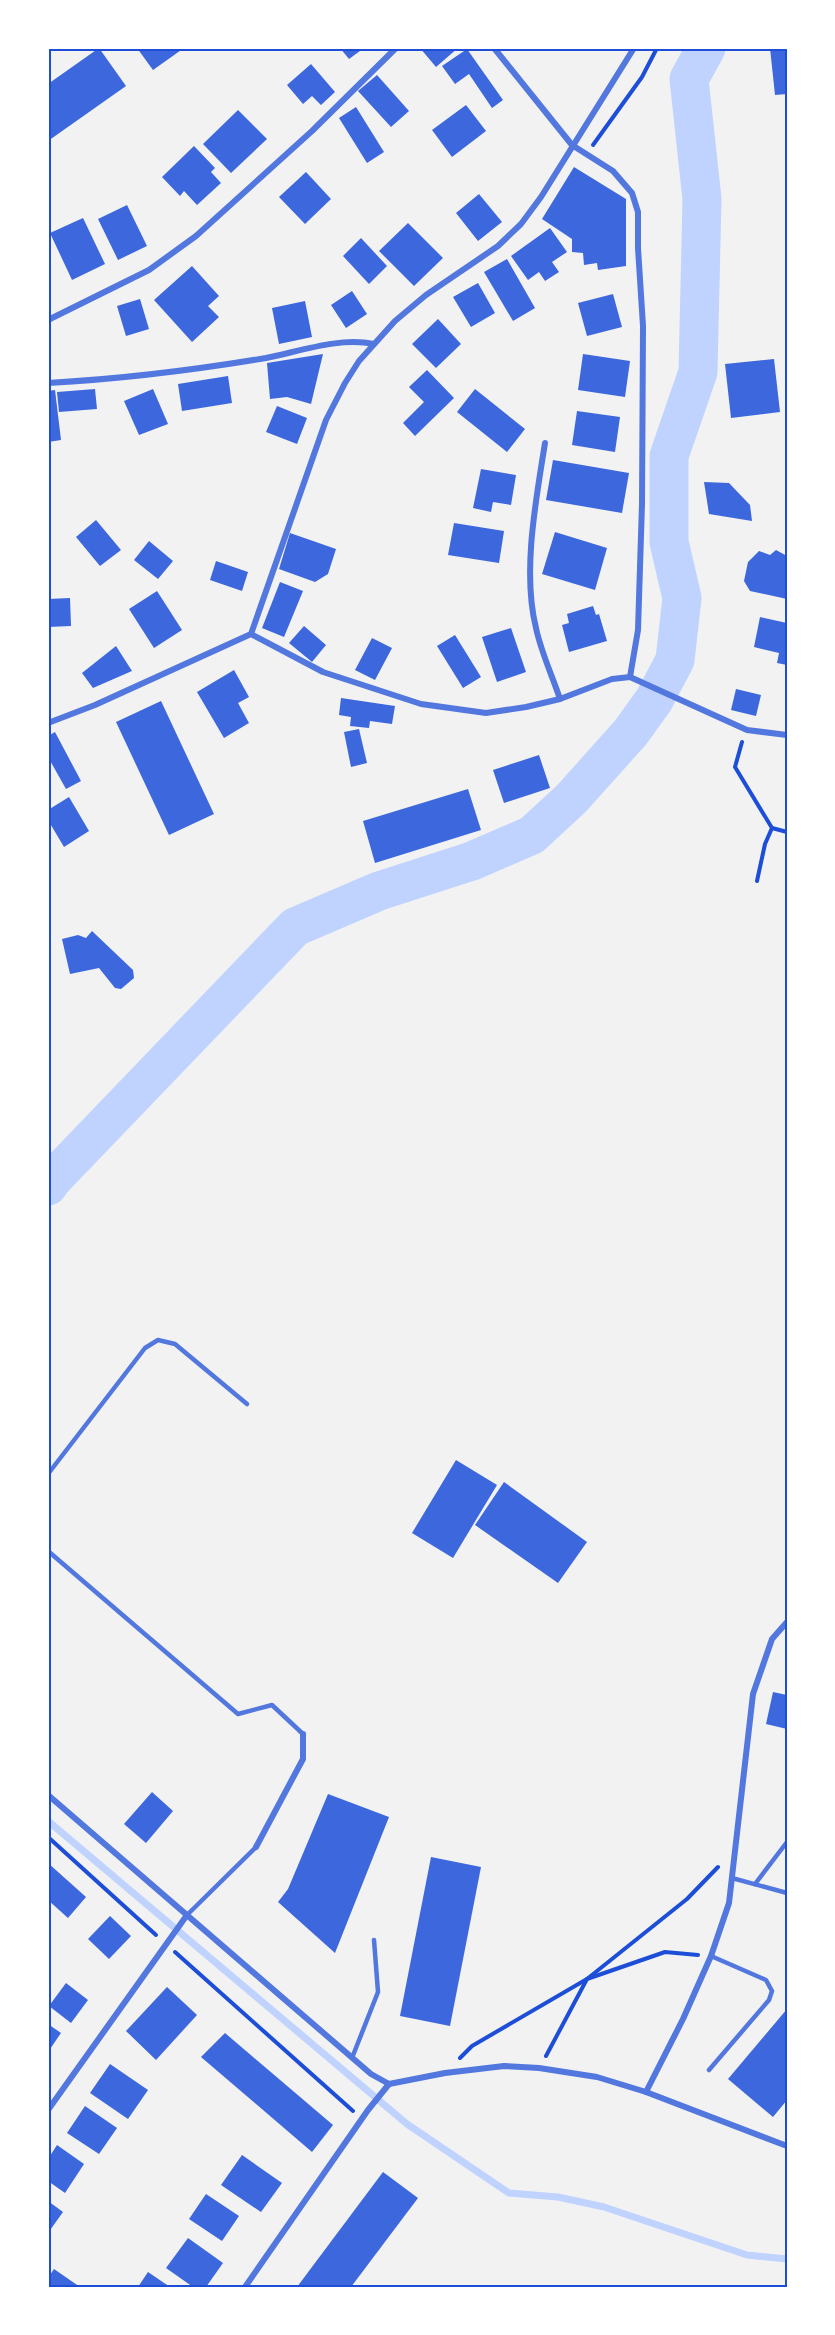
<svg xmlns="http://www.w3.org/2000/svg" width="835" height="2335" font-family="Overpass,sans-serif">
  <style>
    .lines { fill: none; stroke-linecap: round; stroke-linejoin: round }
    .stream { stroke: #bfd3fe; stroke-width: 7 }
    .river { stroke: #bfd3fe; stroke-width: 39 }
    .building { fill: #3d67dc }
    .path { stroke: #1d4ed8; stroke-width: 4 }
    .service { stroke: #5277de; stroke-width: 4.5 }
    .minor { stroke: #5277de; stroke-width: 6 }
    .neatline { fill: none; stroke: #1d4ed8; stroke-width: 2 }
  </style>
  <rect width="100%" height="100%" fill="#f2f2f2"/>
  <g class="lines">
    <polyline class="stream" points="48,1821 407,2124 509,2193 558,2197 604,2207 747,2255 787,2259"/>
    <polyline class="river" points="48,1186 52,1180 295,927 379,891 472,861 532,835 572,798 631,732 654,700 675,660 682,598 669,542 669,456 698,372 702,199 689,79 706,48"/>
  </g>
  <g class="building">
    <polygon points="99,48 126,86 48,141 48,84"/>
    <polygon points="137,48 184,48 153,70"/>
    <polygon points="340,48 364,48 349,59"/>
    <polygon points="420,48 458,48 436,67"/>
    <polygon points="770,48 787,48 787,94 775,95"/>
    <polygon points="467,49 503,100 492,108 469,74 455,84 442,66"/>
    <polygon points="311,64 335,92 321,105 312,96 303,104 287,85"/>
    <polygon points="377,75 409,111 391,127 358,91"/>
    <polygon points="466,105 486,131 452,157 432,130"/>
    <polygon points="356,107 384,152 367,163 339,118"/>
    <polygon points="238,110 267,139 231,173 203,144"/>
    <polygon points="194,146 215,168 211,172 221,183 197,205 184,191 180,196 162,177"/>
    <polygon points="574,167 626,199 626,266 598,270 597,263 584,265 583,253 572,252 572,239 542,219"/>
    <polygon points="306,172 331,199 305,224 279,197"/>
    <polygon points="479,194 502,222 478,241 456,213"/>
    <polygon points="127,205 147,246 118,260 98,219"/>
    <polygon points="83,218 105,264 72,280 50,233"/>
    <polygon points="408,223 443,258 414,286 379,251"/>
    <polygon points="550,228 567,252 552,262 559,272 545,281 539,272 528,280 511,256"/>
    <polygon points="361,238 387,266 369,284 343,256"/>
    <polygon points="507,259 535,308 513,321 484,272"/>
    <polygon points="192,266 219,296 208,306 219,317 192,342 154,300"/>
    <polygon points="478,283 495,313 471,327 453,297"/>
    <polygon points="352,291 367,314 346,328 331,305"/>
    <polygon points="613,294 622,327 587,336 578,303"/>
    <polygon points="140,299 149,329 126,336 117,306"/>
    <polygon points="305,301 312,337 279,344 272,308"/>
    <polygon points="438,319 461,344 436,368 412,344"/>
    <polygon points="323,354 311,404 287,397 270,399 267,363"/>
    <polygon points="583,354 630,361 625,397 578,390"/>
    <polygon points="774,359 780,412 731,418 725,364"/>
    <polygon points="427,370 454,398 415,436 403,423 424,402 409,387"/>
    <polygon points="228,376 232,403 182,411 178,384"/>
    <polygon points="95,389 97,409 59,412 57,392"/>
    <polygon points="153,389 168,424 139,435 124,401"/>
    <polygon points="475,389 525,429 507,452 457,412"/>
    <polygon points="55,390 61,440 48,442 48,391"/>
    <polygon points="277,406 307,418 297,444 266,432"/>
    <polygon points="577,411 620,417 615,452 572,445"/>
    <polygon points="553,460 629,473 622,513 546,500"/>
    <polygon points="481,469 516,475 511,505 493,502 491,512 473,508"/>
    <polygon points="704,482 729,483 750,505 752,521 709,514"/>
    <polygon points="96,520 121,550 100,566 76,537"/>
    <polygon points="454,523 504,531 499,563 448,555"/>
    <polygon points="555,532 607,548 595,590 542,574"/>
    <polygon points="290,533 336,549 328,574 315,582 279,569"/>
    <polygon points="149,541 173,561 158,579 134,560"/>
    <polygon points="776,550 787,556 787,599 750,591 744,581 748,562 759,551 770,555"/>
    <polygon points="216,561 248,572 242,591 210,580"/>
    <polygon points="280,582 303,591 284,637 262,628"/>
    <polygon points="157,591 182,630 154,648 129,609"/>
    <polygon points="70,598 71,626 48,627 48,599"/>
    <polygon points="593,606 596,615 599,614 607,641 569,652 562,625 569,623 567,614"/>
    <polygon points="760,617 787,623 787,665 777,663 779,653 754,647"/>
    <polygon points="304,626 326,645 312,662 289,643"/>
    <polygon points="511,628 526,672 497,682 482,637"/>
    <polygon points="455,635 481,677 463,688 437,646"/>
    <polygon points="372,638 392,648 375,680 355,670"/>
    <polygon points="116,646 132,671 93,688 82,673"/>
    <polygon points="234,670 249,697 238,703 249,723 224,738 197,692"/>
    <polygon points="736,689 761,695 756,716 731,710"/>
    <polygon points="341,698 395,706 392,724 370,721 369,728 350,726 351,717 339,715"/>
    <polygon points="161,701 214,814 169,835 116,722"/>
    <polygon points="359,729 367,763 351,767 344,732"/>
    <polygon points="55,732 81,781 66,789 48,757 48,736"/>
    <polygon points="539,755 550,788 504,803 493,770"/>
    <polygon points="468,789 481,830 375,863 363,821"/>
    <polygon points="69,797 89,831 64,847 48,820 48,810"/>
    <polygon points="92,931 133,970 134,978 121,989 115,988 99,968 70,974 62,939 78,935 86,938"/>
    <polygon points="456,1460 497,1485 453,1558 412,1533"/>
    <polygon points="504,1482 587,1542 558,1583 475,1525"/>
    <polygon points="773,1692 787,1695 787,1729 766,1724"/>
    <polygon points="152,1792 173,1811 146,1843 124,1824"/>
    <polygon points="328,1794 389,1817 335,1953 278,1902 288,1889"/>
    <polygon points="431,1857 481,1867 450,2026 400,2016"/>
    <polygon points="48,1863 86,1897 68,1918 48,1900"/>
    <polygon points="110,1916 131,1936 109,1959 88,1939"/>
    <polygon points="66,1983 88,2000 71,2023 49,2006"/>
    <polygon points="167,1987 197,2015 156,2060 126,2031"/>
    <polygon points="787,2009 787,2100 773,2117 728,2079"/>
    <polygon points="48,2024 61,2033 48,2052"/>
    <polygon points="225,2033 333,2125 312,2152 201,2057"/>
    <polygon points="110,2064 148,2090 128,2119 90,2093"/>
    <polygon points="85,2106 117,2128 99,2154 67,2133"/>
    <polygon points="57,2145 84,2164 65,2193 48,2181 48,2159"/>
    <polygon points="242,2155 282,2183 261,2212 221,2185"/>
    <polygon points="383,2172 418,2198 351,2287 297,2287"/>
    <polygon points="206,2194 239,2216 222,2241 189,2219"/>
    <polygon points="48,2201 63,2212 48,2233"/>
    <polygon points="188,2238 223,2263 206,2287 193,2287 166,2268"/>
    <polygon points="54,2269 80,2287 48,2287 48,2278"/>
    <polygon points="148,2272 170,2287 138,2287"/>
  </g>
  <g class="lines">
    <g class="path">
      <polyline points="593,145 642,77 657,48"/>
      <polyline points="742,742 735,767 772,828 787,832"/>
      <polyline points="757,881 765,844 772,828"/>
      <polyline points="48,1837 156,1935"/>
      <polyline points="175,1952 353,2111"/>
      <polyline points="546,2056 587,1979 665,1952 698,1955"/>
      <polyline points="460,2058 472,2046 587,1979 687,1899 718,1867"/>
    </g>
    <g class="service">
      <polyline points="48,1474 145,1348 158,1340 175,1344 247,1404"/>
      <polyline points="48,1551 238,1714 272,1705 303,1734"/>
      <polyline points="732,1878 787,1893"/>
      <polyline points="755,1884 787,1842"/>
      <polyline points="187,1915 256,1847"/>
      <polyline points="352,2058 378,1992 374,1940"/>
      <polyline points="709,2070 769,2000 772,1991 766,1980 711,1956"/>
    </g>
    <g class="minor">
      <polyline points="494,48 572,145 613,171 632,193 638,212 638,248 643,326 642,504 638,630 630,677"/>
      <polyline points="48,320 149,270 196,236 312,131 396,48"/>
      <path d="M48 383C121 379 194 370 266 358 301 351 339 337 374 344"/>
      <path d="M545 443C536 500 522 572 536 628 541 652 552 675 560 699"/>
      <polyline points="251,634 323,672 421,704 486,713 526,707 560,699 612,679 630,677 747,730 787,735"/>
      <polyline points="48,723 95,705 251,634 326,420 345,383 359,361 395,321 426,295 498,246 521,224 541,197 634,48"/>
      <polyline points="48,1795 371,2074 389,2084 445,2073 504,2066 539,2068 597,2077 646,2092 787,2146"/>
      <polyline points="256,1847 303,1759 303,1734"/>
      <polyline points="646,2092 683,2019 711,1956 729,1903 753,1694 772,1639 787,1622"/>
      <polyline points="48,2110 187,1915"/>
      <polyline points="245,2287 368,2110 389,2084"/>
    </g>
  </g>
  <rect width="835" height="2335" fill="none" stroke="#ffffff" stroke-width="99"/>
  <rect x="50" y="50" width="736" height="2236" class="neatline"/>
</svg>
